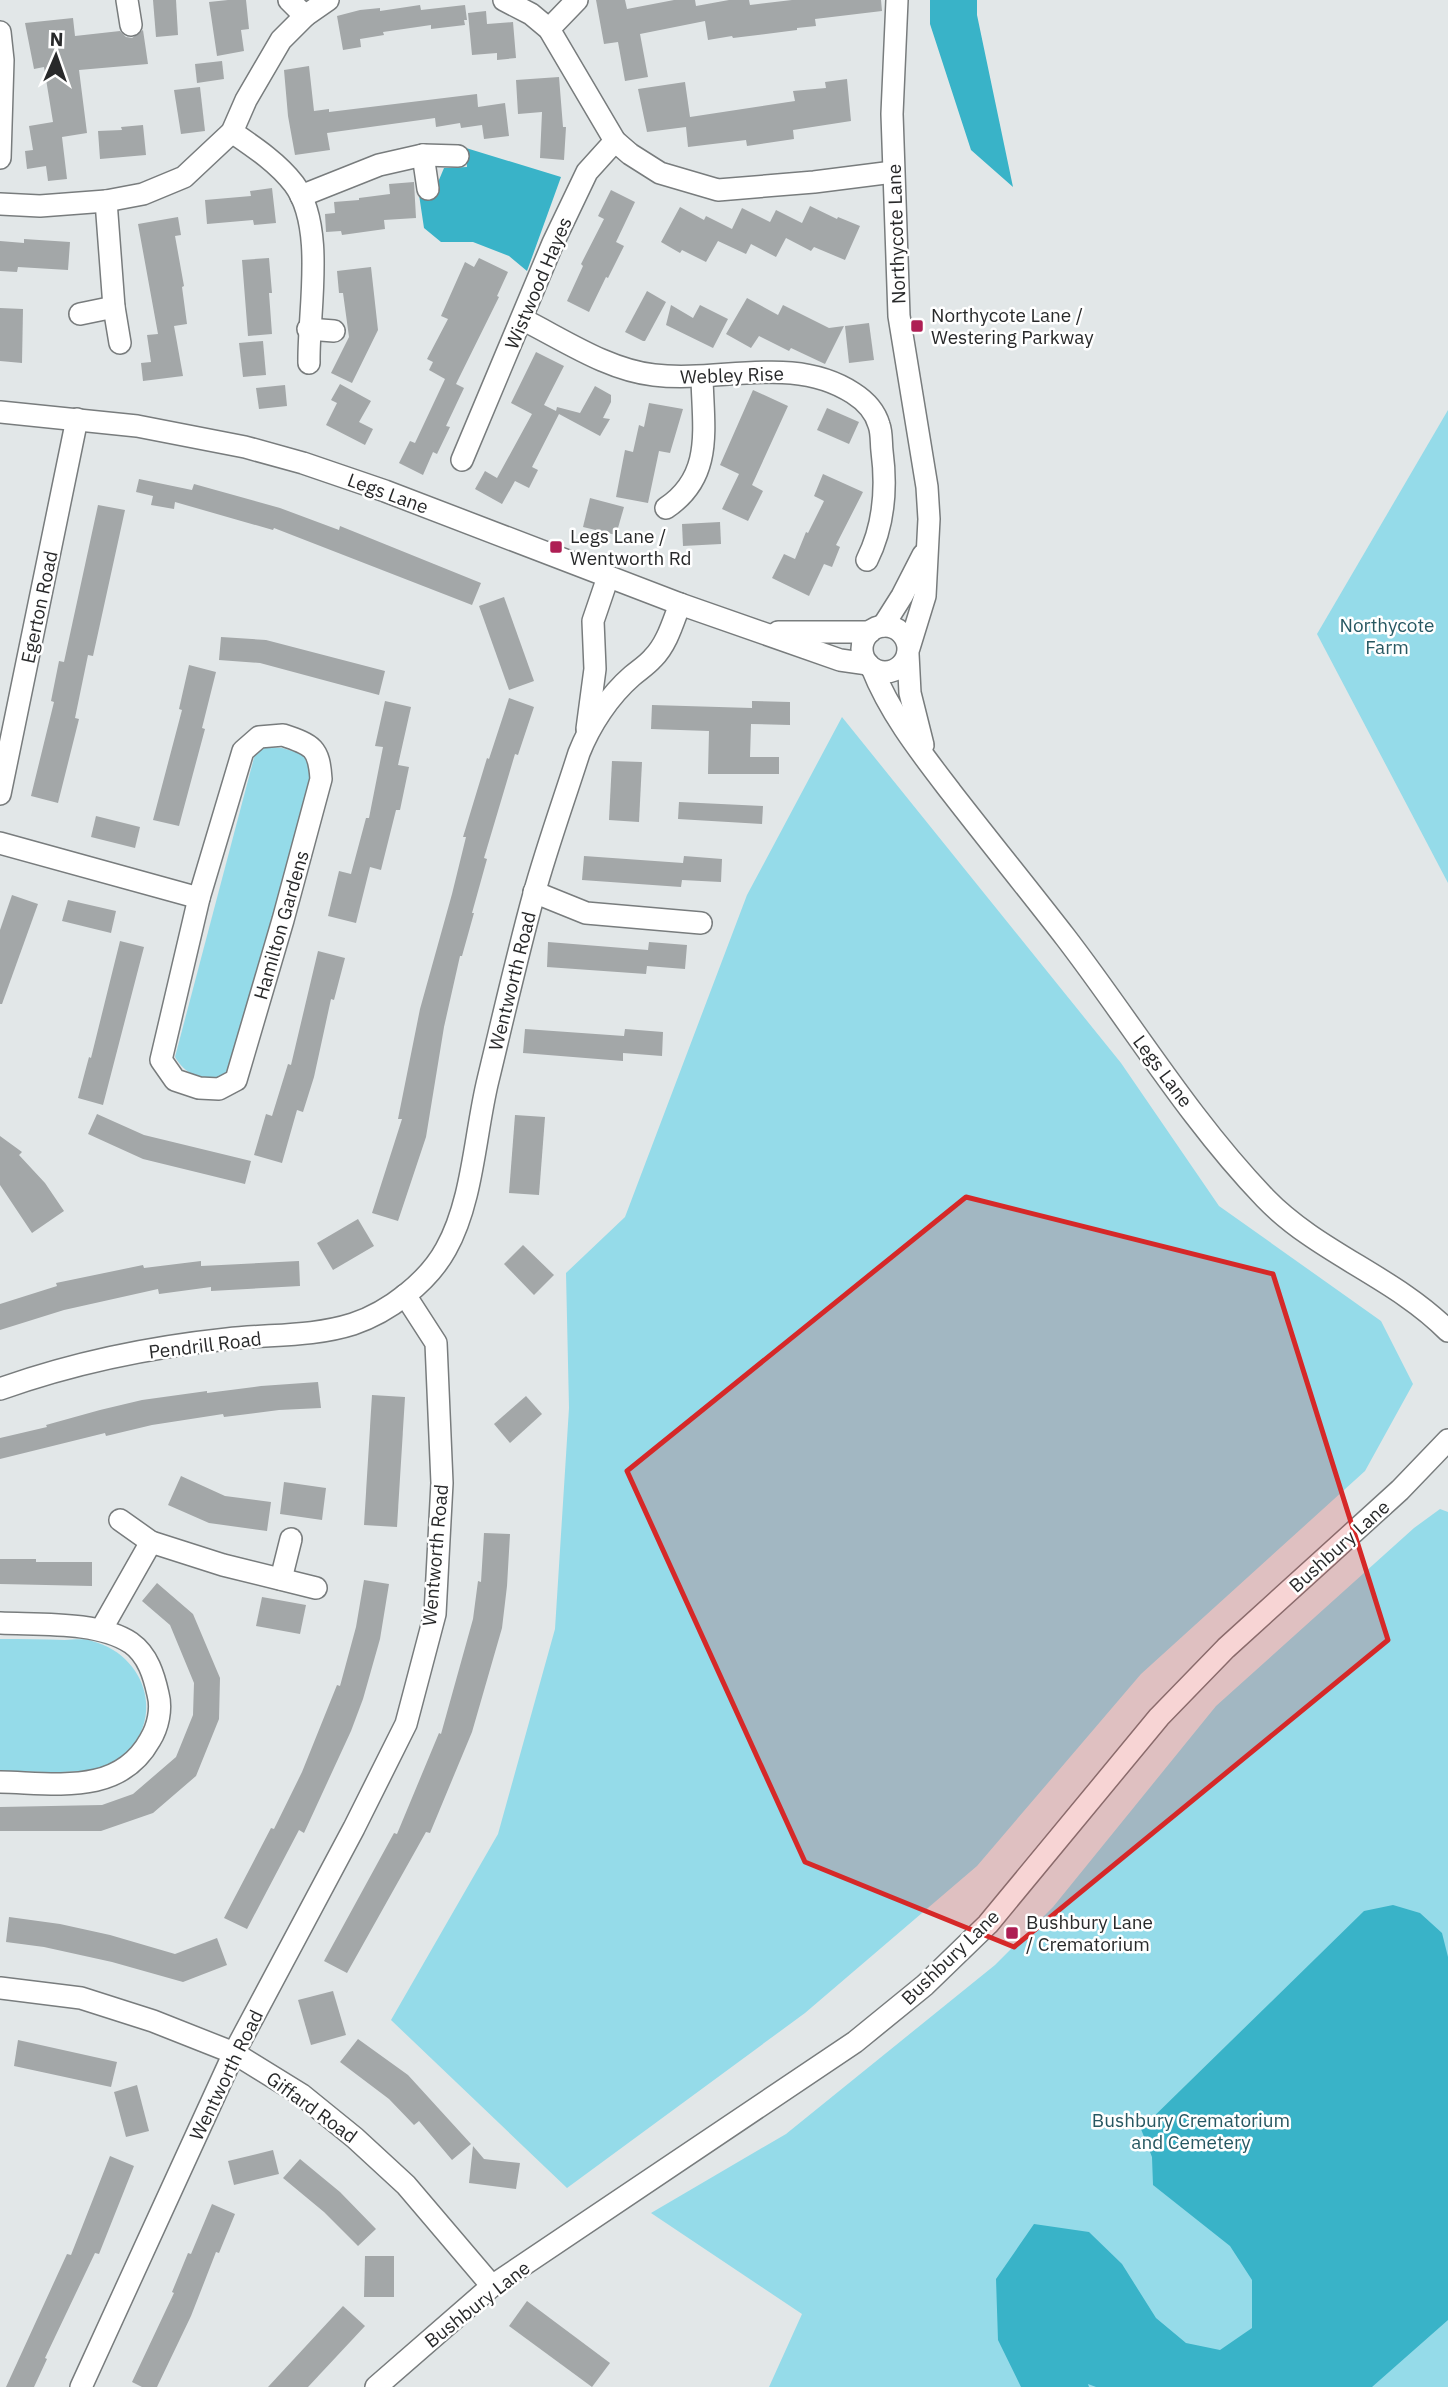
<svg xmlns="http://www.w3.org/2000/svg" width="1448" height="2387" font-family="'IBM Plex Sans',sans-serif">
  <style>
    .green { fill: #95dbe9 }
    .forest { fill: #39b3c8 }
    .building { fill: #a3a7a8 }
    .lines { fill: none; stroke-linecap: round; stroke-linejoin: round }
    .minor-casing { stroke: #787c7d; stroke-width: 24 }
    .minor { stroke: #fff; stroke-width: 21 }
    .marked { fill: #d62828; fill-opacity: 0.2; stroke: #d62828; stroke-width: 5; stroke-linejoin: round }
    .poi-dot { fill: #ae1e54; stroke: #fff; stroke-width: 2.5 }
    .labels { text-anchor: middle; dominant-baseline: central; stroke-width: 5; stroke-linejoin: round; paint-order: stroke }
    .street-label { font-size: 19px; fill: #28292a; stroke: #fff }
    .poi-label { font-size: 19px; fill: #28292a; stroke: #fff; text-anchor: start }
    .park-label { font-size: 19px; fill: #275862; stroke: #fff }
  </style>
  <rect width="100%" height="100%" fill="#e2e7e8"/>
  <g class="green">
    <polygon points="1448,410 1448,883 1317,634"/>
    <polygon points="842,717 1121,1063 1219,1206 1381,1321 1413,1384 1365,1471 1141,1674 977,1866 805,2013 567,2188 391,2020 498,1834 555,1629 569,1408 566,1273 625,1217 747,895"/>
    <path d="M266 747 282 748 306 755 312 770 231 1069 217 1079C198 1078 185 1074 175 1057L255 754Z"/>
    <polygon points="1440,1509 1448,1512 1448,2387 769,2387 802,2314 651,2213 786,2134 995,1965 1053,1907 1216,1706 1414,1528"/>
    <path d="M0 1639C22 1639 43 1639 65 1640 73 1640 83 1638 92 1641 153 1657 169 1735 107 1765 83 1776 28 1771 0 1771Z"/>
  </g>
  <g class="forest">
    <polygon points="930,0 977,0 977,15 1013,187 971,150 930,24"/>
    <polygon points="466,148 561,177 527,271 509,256 473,242 441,242 424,228 418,188 436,187 444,168 467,167"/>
    <polygon points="1393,1905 1420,1913 1442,1933 1448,1957 1448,2320 1372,2387 1096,2387 1088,2384 1089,2387 1021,2387 998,2340 996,2279 1034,2224 1089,2232 1122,2264 1156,2318 1186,2343 1220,2350 1252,2328 1252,2280 1230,2246 1153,2185 1152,2157 1141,2129 1364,1911"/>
  </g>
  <g class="building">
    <polygon points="153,0 176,0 178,35 156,37"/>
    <polygon points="228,0 246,0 249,29 241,30 244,51 217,56 209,2"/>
    <polygon points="596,0 625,0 627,9 674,0 695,0 696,6 729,0 749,0 750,5 792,0 881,0 882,11 815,19 816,26 797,28 797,30 733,38 732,36 708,40 705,21 640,34 648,77 625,81 618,42 604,44"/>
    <polygon points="420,5 421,10 465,5 467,20 464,20 465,25 431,29 431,25 383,32 384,35 360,39 361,47 343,50 337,16 360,10 380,8 380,11"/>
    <polygon points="486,11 487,24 513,22 516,58 497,60 497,53 472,55 468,13"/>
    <polygon points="73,18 75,36 120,31 126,37 132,38 143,30 148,64 79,70 87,133 62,137 67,179 48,181 46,166 27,169 25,151 33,150 29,126 53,122 44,67 34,69 25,23"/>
    <polygon points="222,61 224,79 197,83 195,64"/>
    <polygon points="309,66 314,111 329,109 329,112 477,94 478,107 505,103 509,136 484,139 482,125 461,128 460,123 436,127 435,118 327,133 330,150 295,155 288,116 284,70"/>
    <polygon points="559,77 563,127 566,127 564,160 540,158 542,112 518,114 516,80"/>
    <polygon points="847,79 851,121 793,130 794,139 747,146 746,140 688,147 686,127 647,132 638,89 685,82 690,117 795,101 793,91 826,88 825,82"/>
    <polygon points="200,87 205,131 181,134 174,90"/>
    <polygon points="143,125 146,155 100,159 98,131 122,130 121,127"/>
    <polygon points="414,182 416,218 384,220 385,229 342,235 341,231 326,232 325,214 335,213 334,202 359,200 359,198 390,194 389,184"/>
    <polygon points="272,188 276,223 254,225 253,220 207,224 205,200 251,196 250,191"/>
    <polygon points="611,190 635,202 616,242 624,246 608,278 606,277 589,312 567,301 583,266 581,264 604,219 598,216"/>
    <polygon points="810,206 837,219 838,217 860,226 845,260 814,247 811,251 786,238 776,257 751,244 746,254 718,241 706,262 682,250 680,253 661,242 680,207 704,220 706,216 732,229 742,208 770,222 776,210 802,223"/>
    <polygon points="178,217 181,235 175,236 184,286 182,287 187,324 174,326 183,376 143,381 141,363 151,362 147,335 158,334 138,224"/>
    <polygon points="24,239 70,242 68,270 18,267 17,272 0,271 0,241 24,243"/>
    <polygon points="269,258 272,293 269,293 272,334 248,336 242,260"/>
    <polygon points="479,258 508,272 497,296 499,297 456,384 464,388 446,426 450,427 437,454 433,452 423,475 399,463 410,441 415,443 445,379 429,370 433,362 427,359 448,319 441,316 465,262 474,267"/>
    <polygon points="371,267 378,330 352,383 331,373 349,337 343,293 339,293 337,271"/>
    <polygon points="647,291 666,302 645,341 643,341 625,332"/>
    <polygon points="747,298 778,315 783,305 829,328 844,326 825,364 791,348 789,351 759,336 751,348 726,334"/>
    <polygon points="671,305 693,318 700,305 728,319 713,348 666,325"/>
    <polygon points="0,308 23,309 22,363 0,361"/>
    <polygon points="869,323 874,360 849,363 845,326"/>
    <polygon points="263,341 266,375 243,377 239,343"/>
    <polygon points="536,352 564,366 544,405 556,411 557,407 580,413 595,386 611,395 611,402 603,418 610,419 600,436 559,414 532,467 538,470 529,488 515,481 502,504 475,489 485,471 497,478 532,414 511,403"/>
    <polygon points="340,384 371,401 359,422 373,429 365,445 326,425 337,403 331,400"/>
    <polygon points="285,385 287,406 259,409 256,388"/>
    <polygon points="753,390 788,406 752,485 763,491 748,521 722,509 739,474 720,465"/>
    <polygon points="649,403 683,409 670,453 659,451 648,503 616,497 625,450 633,452 639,425 644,427"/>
    <polygon points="827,408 859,422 849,444 817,430"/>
    <polygon points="823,474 863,492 836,545 840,547 832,567 824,564 809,596 772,578 784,554 795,559 806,532 808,533 824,501 814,496"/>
    <polygon points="139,479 192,490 194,484 280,508 339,530 340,526 481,583 472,605 274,528 273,530 175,502 174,509 151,505 153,496 136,492"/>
    <polygon points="590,498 624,507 616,535 583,527"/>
    <polygon points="98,505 125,510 93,656 88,655 75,718 79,719 58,803 31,796 54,702 51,701 59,661 64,662"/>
    <polygon points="720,522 721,544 683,546 682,524"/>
    <polygon points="504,597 534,681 509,690 479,606"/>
    <polygon points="221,637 266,640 385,671 379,695 260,663 219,660"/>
    <polygon points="189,665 216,672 202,728 205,729 179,826 153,820 182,710 179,709"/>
    <polygon points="509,698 534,707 518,755 515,754 484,858 487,859 472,913 474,913 462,956 460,956 444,1027 426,1137 398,1221 372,1213 402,1119 398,1119 420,1009 452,894 466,837 463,837 487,758 489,759"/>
    <polygon points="385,701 411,707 398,765 409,767 400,810 396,810 381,870 370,867 356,923 328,916 339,871 351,874 366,818 369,818 383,747 375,746"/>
    <polygon points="752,701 790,702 790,725 751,724 750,757 779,757 779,774 708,774 709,731 651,729 652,705 752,708"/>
    <polygon points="612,761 642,762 639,822 609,820"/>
    <polygon points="679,802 763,806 762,824 678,819"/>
    <polygon points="96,816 140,827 135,848 91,837"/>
    <polygon points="584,856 683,863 684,856 722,859 721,882 682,880 681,887 582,880"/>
    <polygon points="12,895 38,904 2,1004 0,1004 0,930"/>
    <polygon points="68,900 116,911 111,933 62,921"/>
    <polygon points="120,941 144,947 103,1105 78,1098 89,1057 91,1058"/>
    <polygon points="548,942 648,950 649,942 687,945 685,969 647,966 646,974 547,967"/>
    <polygon points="318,951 345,958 334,1000 331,999 314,1077 303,1112 297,1110 282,1163 254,1155 266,1114 272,1116 288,1064 291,1065"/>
    <polygon points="525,1029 624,1036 625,1029 663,1032 662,1056 623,1053 623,1061 523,1053"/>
    <polygon points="97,1114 144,1135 251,1161 245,1184 143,1159 88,1134"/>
    <polygon points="515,1115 545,1117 539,1195 509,1193"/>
    <polygon points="0,1136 22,1152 19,1155 45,1183 64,1211 32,1233 0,1185"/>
    <polygon points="358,1219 374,1246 333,1270 317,1243"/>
    <polygon points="523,1245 554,1275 534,1295 504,1264"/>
    <polygon points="201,1261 201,1266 299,1261 300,1286 211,1291 211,1287 159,1294 158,1289 64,1310 0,1330 0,1304 57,1286 56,1283 143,1265 144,1268"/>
    <polygon points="318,1382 321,1408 279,1410 224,1417 223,1414 152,1425 106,1436 105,1433 0,1459 0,1438 47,1427 46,1425 100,1410 142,1400 207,1391 207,1393 261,1386"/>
    <polygon points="372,1395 405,1397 397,1527 364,1525"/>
    <polygon points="526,1396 542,1414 510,1443 494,1424"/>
    <polygon points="181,1476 225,1496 271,1502 267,1531 209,1523 168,1505"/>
    <polygon points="284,1482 326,1488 322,1520 280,1514"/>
    <polygon points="484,1533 510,1534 507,1586 502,1628 472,1732 430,1833 426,1832 347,1973 324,1961 394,1833 397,1834 439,1733 441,1734 473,1619 478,1581 481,1582"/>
    <polygon points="0,1559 36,1559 36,1562 92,1562 92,1586 0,1584"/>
    <polygon points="364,1580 389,1584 380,1639 363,1699 351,1731 304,1833 299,1830 247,1929 224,1918 271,1828 274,1829 302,1772 337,1685 340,1686 356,1627"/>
    <polygon points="157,1583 193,1614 220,1678 219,1719 196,1776 153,1813 101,1831 0,1831 0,1807 102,1805 133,1794 176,1757 193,1715 194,1683 170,1625 142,1601"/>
    <polygon points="262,1597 306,1605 300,1634 256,1626"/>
    <polygon points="9,1917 60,1924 110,1935 175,1954 217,1938 227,1965 183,1982 112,1962 44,1947 6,1942"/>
    <polygon points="333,1991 346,2035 311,2045 298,2000"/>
    <polygon points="358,2039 408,2075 471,2144 452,2160 419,2121 414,2125 389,2099 340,2062"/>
    <polygon points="18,2040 117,2062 111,2087 14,2066"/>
    <polygon points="137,2085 149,2131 126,2137 114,2092"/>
    <polygon points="473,2146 484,2159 520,2163 516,2189 469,2183"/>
    <polygon points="273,2150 279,2174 234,2185 228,2161"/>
    <polygon points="110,2156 134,2166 99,2254 95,2253 45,2358 47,2359 34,2387 6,2387 67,2254 71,2255"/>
    <polygon points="300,2159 340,2192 376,2229 358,2246 324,2212 283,2178"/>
    <polygon points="212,2204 235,2214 219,2253 216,2252 191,2316 157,2387 142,2387 132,2382 174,2293 172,2292 188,2253 191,2254"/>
    <polygon points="365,2256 394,2256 394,2297 364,2297"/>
    <polygon points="527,2301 610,2363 592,2387 509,2326"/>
    <polygon points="343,2306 365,2326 308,2387 268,2387"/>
  </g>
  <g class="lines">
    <g class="minor-casing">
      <g id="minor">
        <polyline points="127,0 131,25"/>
        <polyline points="289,0 305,16"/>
        <polyline points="504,0 531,14 549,29 615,141 630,154 660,173 718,190 814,182 893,172"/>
        <polyline points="897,0 892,114 899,316 927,487 929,519 925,596 909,648"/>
        <polyline points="549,29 577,0"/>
        <polyline points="0,32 3,60 0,158"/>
        <path d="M232 132C254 147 278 163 294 184 326 227 308 312 309 363"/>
        <polyline points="423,155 428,189"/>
        <polyline points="301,196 379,165 423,155 458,156"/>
        <polyline points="106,201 114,307 120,343"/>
        <polyline points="0,204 40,206 106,201 143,194 184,177 232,132 246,100 281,40 305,16 328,0"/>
        <polyline points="80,314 114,307"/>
        <path d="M522 319C564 340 608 370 654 375 720 383 793 354 853 393 864 400 875 411 879 425 882 433 881 443 882 451 887 489 884 526 867 560"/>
        <polyline points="308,329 334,331"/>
        <polyline points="0,412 137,426 245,447 303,463 385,491 680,604 840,660 868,664"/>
        <polyline points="462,460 553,243 587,172 615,141"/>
        <path d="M666 508C714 476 703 428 702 377"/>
        <polyline points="883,626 902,596 923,555"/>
        <circle cx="885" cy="649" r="23"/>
        <polyline points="778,632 870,632"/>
        <polyline points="908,654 910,693 923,745"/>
        <path d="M872 668C890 714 922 754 951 792 989 841 1028 889 1066 938 1132 1024 1189 1119 1265 1198 1318 1253 1395 1277 1448 1331"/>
        <polyline points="587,729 595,669 593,621 608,577"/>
        <path d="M283 735C313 745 319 748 321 779L283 920 236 1080 219 1089 199 1088 175 1080 161 1060 199 898 243 751 259 737Z"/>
        <polyline points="0,794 77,419"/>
        <polyline points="0,843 199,898"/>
        <polyline points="534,892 586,913 701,923"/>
        <path d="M0 1389C73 1363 151 1347 227 1339 270 1334 312 1337 353 1324 389 1312 428 1282 446 1249 473 1201 475 1133 488 1080 503 1018 517 956 534 894 547 847 564 800 579 753 590 725 609 696 632 676 639 670 647 665 653 658 667 644 673 622 680 604"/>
        <polyline points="120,1520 151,1542 223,1565 316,1588"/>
        <polyline points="281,1579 291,1539"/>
        <path d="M0 1623C39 1625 98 1621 131 1643 148 1655 154 1676 158 1694 162 1709 158 1727 150 1740 119 1796 55 1783 0 1782"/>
        <polyline points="101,1630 151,1542"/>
        <polyline points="0,1988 81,1998 153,2021 234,2053 302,2095 355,2138 406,2185 492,2286"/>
        <polyline points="81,2387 234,2053 354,1828 406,1724 435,1614 442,1483 436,1343 405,1295"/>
        <polyline points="376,2387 492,2286 855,2042 925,1985 988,1924 1159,1717 1226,1648 1400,1490 1448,1440"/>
      </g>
    </g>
    <use href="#minor" class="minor"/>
  </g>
  <path class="marked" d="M966 1197 1273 1274 1388 1640 1014 1947 805 1862 627 1471Z"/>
  <g class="poi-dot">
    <rect x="910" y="319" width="14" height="14" rx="3.5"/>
    <rect x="549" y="540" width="14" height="14" rx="3.5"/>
    <rect x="1005" y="1926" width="14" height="14" rx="3.5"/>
  </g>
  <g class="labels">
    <g class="street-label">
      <text transform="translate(896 234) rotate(-92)">Northycote Lane</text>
      <text transform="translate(538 283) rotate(-67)">Wistwood Hayes</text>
      <text transform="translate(732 375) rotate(-2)">Webley Rise</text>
      <text transform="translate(388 493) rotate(20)">Legs Lane</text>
      <text transform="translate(39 607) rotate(-78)">Egerton Road</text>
      <text transform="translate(281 925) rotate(-74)">Hamilton Gardens</text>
      <text transform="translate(512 981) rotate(-76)">Wentworth Road</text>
      <text transform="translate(1163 1071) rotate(53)">Legs Lane</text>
      <text transform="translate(205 1345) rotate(-7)">Pendrill Road</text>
      <text transform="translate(1339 1546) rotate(-42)">Bushbury Lane</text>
      <text transform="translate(435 1555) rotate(-85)">Wentworth Road</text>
      <text transform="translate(950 1957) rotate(-44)">Bushbury Lane</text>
      <text transform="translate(226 2075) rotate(-64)">Wentworth Road</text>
      <text transform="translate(312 2107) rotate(36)">Giffard Road</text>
      <text transform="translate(477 2304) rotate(-38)">Bushbury Lane</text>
    </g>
    <g class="poi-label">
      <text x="931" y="315">Northycote Lane /<tspan x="931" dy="22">Westering Parkway</tspan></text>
      <text x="570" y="536">Legs Lane /<tspan x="570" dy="22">Wentworth Rd</tspan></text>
      <text x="1026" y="1922">Bushbury Lane<tspan x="1026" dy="22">/ Crematorium</tspan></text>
    </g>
    <g class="park-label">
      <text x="1387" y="625">Northycote<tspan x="1387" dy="22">Farm</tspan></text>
      <text x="1191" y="2120">Bushbury Crematorium<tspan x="1191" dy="22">and Cemetery</tspan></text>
    </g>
  </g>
  <g transform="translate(56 56) rotate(2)" stroke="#ffffff" stroke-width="5" paint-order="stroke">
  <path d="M0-5L12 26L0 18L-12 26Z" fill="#28292a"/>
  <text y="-10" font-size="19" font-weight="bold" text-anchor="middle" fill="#28292a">N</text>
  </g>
</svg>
